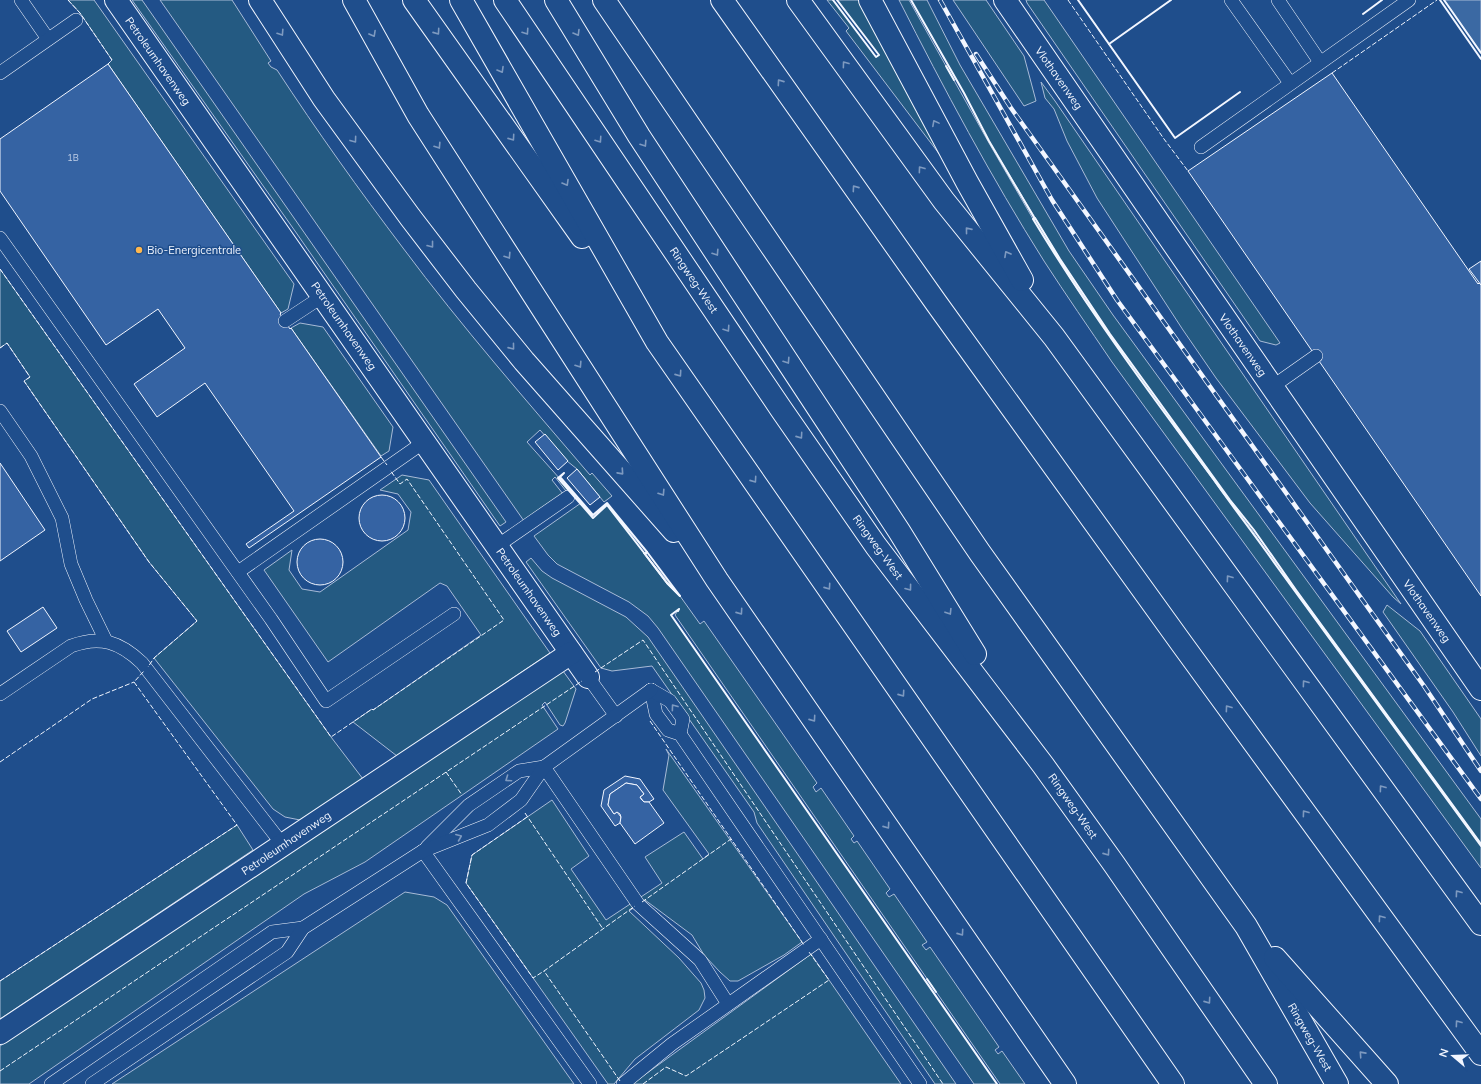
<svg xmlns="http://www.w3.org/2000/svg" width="1481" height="1084" font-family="Mulish,sans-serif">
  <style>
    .green { fill: #245a82; stroke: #a8bbd7 }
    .water { fill: #3b69a3; stroke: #a8bbd7 }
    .building { fill: #3563a3; stroke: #f2f6ff }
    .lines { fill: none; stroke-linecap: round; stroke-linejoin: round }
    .lane-casing { stroke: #f2f6ff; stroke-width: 14 }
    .street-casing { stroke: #f2f6ff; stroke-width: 24 }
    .secondary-casing { stroke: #f2f6ff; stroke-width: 24 }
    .highway-casing { stroke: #f2f6ff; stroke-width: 24 }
    .lane { stroke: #1f4e8c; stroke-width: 13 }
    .street { stroke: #1f4e8c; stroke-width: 22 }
    .secondary { stroke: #1f4e8c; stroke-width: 22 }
    .highway { stroke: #1f4e8c; stroke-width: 22 }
    .rail-casing { stroke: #f2f6ff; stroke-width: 4.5 }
    .rail { stroke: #1f4e8c; stroke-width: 3; stroke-dasharray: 9; stroke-linecap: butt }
    .fence { stroke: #f2f6ff; stroke-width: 1; stroke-dasharray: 5 2; stroke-linecap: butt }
    .wall { stroke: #f2f6ff; stroke-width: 2 }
    .oneway { stroke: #7e9ac0 }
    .poi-dot { fill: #ffb74d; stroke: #1f4e8c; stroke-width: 1.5 }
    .labels { text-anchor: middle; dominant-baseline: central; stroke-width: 3; stroke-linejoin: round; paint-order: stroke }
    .number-label { font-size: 9px; fill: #c3d1e8 }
    .street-label { font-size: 11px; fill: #f2f6ff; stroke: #1f4e8c }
    .poi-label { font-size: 11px; fill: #f2f6ff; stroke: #1f4e8c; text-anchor: start }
  </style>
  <rect width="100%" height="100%" fill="#1f4e8c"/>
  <g class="green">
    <polygon points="68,0 94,0 294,284 288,309 281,313 108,64 112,60 80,13"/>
    <polygon points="132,0 142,0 506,522 500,526 295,231"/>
    <path d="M160 0H232L271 61 268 63 271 67 277 70C317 131 359 190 403 248 462 327 526 400 590 475L592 473 612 496 604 502 577 469 567 461 540 430 527 442 569 489 566 491 555 477 552 480 563 494 524 521Z"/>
    <polygon points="827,0 833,0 876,57 879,55 837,0 860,0 940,155 846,31 849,28"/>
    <path d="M899 0H909L989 143 1033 219 1077 289 1124 357 1222 492 1252 530 1278 568 1481 846V868L1112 362C1089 328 1066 295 1044 261 991 177 944 89 899 0Z"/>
    <polygon points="911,0 927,0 960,65 1069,251 1113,315 1481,819 1481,844 1296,590 1254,530 1230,500 1110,334 1060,259 989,141 964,93"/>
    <polygon points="953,0 986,0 1024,56 1036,101 1024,106"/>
    <polygon points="1026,0 1044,0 1280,343 1276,345 1260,341 1027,3"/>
    <polygon points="1041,82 1055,101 1401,604 1393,597 1310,503 1216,378 1183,330 1097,198 1067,141 1054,109 1045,98"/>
    <polygon points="0,269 331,737 363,779 300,820 285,817 273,809 154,658 197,621 149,562 24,381 30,377 7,343 0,348"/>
    <polygon points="300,323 323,327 393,427 389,451 381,456 291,328"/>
    <polygon points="402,475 429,480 550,653 397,756 353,722 372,709 373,710 481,635 447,586 440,583 328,662 264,570 292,550 289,570 302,589 320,592 408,530 411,512 398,494 380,490"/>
    <polygon points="581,503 593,518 607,505 645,554 680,596 700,624 704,621 817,783 813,787 816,792 821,788 854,836 851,839 854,843 857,841 890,889 886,893 889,897 894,894 927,942 922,945 926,950 930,947 999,1047 995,1050 998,1054 1002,1051 1025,1084 1000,1084 675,615 679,609 671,615 997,1084 974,1084 658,628 648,616 629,602 557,564 548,555 534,536"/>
    <polygon points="531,558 542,571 552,578 626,617 648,637 956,1084 935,1084 757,823 754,812 652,666 612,671 601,668 526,562"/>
    <polygon points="1387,605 1420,631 1481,719 1481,756 1453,712 1383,612"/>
    <polygon points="563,671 576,689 565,723 563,726 560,725 545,702 542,705 558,729 365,862 304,894 29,1084 0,1084 0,1046"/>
    <polygon points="666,749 802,942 784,955 738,981 730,981 720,972 704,955 692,935 645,900 629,911 679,958 701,983 704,990 705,998 699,1010 635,1059 614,1084 608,1084 466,883 472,855 552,800 589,856 571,869 606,920 662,883 645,857 684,832 703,859 709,854 663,790 669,755"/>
    <polygon points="237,825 253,850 0,1019 0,981"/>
    <polygon points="405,892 434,897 447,905 574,1084 112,1084"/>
    <polygon points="811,954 901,1084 632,1084"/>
  </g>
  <polygon class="water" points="1444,0 1481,0 1481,53"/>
  <g class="building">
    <polygon points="108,64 281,313 280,314 290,329 291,328 381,457 249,548 246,544 294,511 205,383 157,417 134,384 185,348 158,309 106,345 0,191 0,139"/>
    <polygon points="1332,73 1478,284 1479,283 1481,285 1481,596 1188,171"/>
    <polygon points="1481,261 1481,285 1469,269"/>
    <polygon points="545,434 568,461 558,470 535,442"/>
    <polygon points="0,463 45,530 0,561"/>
    <polygon points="577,469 600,497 590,505 567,478"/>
    <circle cx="382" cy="518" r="23"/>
    <circle cx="320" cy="562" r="23"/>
    <polygon points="43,607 57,628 21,652 7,631"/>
    <polygon points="625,776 640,779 654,799 649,802 644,802 640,797 644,794 637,785 626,783 610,794 608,805 614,814 617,812 621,817 620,823 615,826 601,806 604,790"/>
    <polygon points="626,783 637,785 644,794 640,797 641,799 644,802 649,802 664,823 635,844 620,823 621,817 620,814 617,812 614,814 608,805 610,794"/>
  </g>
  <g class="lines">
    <g class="lane-casing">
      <g id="lane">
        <polyline points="21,0 48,39"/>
        <polyline points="1231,0 1290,83"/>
        <polyline points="1278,0 1320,62"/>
        <polyline points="0,73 76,20"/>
        <polyline points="1201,147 1409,0"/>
        <polyline points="0,238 271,619 326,701 454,614"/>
        <polyline points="285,321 323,296"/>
        <polyline points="1272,387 1316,356"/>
        <polyline points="0,411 31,456 62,518 71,564 86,600 106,641"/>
        <polyline points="497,546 568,497"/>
        <polyline points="238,572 424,442"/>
        <polyline points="588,677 616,716"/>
        <polyline points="651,690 656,714 668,730 680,734 920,1084"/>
        <polyline points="651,690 670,701 683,719 680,734"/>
        <path d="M0 694 71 646C100 635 120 642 142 663L283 845"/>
        <polyline points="544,767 638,904 700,960 728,1004"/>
        <polyline points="427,847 469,805 519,771 544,767"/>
        <polyline points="423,851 590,1084"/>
        <polyline points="51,1084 272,932 303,928"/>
        <polyline points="92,1084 287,952 303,928 423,851 488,825 521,800 544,767 651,690"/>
        <polyline points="623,1084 672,1044 821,939"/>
      </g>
    </g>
    <g class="street-casing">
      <g id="street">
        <polyline points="116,0 588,677"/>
        <polyline points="0,1033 571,653"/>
      </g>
    </g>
    <g class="secondary-casing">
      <polyline id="secondary" points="1005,0 1481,689"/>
    </g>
    <g class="highway-casing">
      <g id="highway">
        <polyline points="260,0 324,99 410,217 466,290 524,361 674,531"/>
        <polyline points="354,0 418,115 717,580 1065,1084"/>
        <polyline points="414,0 582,237"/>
        <polyline points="461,0 657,342 1173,1084"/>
        <polyline points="505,0 781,409 876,546 1043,765 1114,864 1266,1084"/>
        <polyline points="556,0 639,136 899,531 975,654"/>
        <polyline points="604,0 980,553 1246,926 1337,1084"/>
        <polyline points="722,0 937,304 1182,644 1481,1054"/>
        <polyline points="798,0 944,201 1054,337 1481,924"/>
        <polyline points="870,0 967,182 1022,280"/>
        <polyline points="1275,958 1387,1084"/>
      </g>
    </g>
    <use href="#lane" class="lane"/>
    <use href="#street" class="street"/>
    <use href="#secondary" class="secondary"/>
    <use href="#highway" class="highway"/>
    <g class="rail-casing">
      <g id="rail">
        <polyline points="940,0 1052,200 1117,300 1481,799"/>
        <polyline points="976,54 1011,108 1424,686 1481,771"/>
      </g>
    </g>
    <use href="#rail" class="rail"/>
    <g class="fence">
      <polyline points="68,0 80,13 112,60 108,64"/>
      <polyline points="1068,0 1164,139 1188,171"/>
      <polyline points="1332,73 1437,0"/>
      <polyline points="0,269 331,737 372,709 373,710 504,620 407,479 400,484 390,470"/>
      <polyline points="0,348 7,343 30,377 24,381 149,562 197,621 154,658 148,667"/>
      <polyline points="381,457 387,465"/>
      <polyline points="595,672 643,640 943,1084"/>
      <polyline points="650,721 804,945"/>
      <polyline points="0,762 92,699 134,682"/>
      <polyline points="446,772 462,795"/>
      <polyline points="525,813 603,929"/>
      <polyline points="527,817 472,855 466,883 533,978 544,971"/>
      <polyline points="642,902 731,839"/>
      <polyline points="0,981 237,825 134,682 144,671"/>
      <polyline points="0,1071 582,681"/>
      <polyline points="620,1081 544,971 635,906"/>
      <polyline points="643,1084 666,1067 686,1076 829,980 809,952"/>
    </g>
    <g class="wall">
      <polyline points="833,0 876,57 879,55 837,0"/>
      <polyline points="911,0 964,93 989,141 1035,219"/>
      <polyline points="1078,0 1175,138 1240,92"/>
      <polyline points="1440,0 1481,59"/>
      <polyline points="1444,0 1481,53"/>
      <polyline points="1363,14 1382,0"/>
      <polyline points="1109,44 1171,0"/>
      <polyline points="946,66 954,80"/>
      <polygon points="564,473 560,477 593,515 607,503 647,552 645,554 607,505 593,518 558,478"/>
      <polygon points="647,552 680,596 667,583 645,554"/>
      <polyline points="644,553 667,583 680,596"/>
      <polyline points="678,611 679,609 671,615 997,1084"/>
      <path d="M1481 844 1296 590 1254 530 1230 500 1110 334 1060 259 1035 218 1033 219C1088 310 1151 395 1214 480 1235 510 1257 538 1278 568L1481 846"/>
      <polyline points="927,979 936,992"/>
    </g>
  </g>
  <defs><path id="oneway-chevron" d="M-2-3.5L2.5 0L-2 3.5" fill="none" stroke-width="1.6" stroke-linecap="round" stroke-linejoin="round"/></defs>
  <g class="oneway">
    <use href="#oneway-chevron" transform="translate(437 32) rotate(55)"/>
    <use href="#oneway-chevron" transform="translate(526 32) rotate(56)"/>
    <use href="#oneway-chevron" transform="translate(281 33) rotate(57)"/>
    <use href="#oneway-chevron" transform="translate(577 33) rotate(59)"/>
    <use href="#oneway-chevron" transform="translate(373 34) rotate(61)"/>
    <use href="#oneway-chevron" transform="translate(845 64) rotate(-126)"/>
    <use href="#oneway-chevron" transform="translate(501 70) rotate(60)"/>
    <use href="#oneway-chevron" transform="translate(780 82) rotate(-125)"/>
    <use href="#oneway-chevron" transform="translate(935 123) rotate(-118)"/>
    <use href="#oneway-chevron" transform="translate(512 138) rotate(55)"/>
    <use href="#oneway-chevron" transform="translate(354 140) rotate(54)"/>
    <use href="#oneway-chevron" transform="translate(599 140) rotate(56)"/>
    <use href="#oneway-chevron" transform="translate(644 144) rotate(57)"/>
    <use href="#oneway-chevron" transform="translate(438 146) rotate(57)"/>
    <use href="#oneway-chevron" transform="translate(921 169) rotate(-126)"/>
    <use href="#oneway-chevron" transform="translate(566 183) rotate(60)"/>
    <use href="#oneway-chevron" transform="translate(855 188) rotate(-125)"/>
    <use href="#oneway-chevron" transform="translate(968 230) rotate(-129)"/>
    <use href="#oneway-chevron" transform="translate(431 245) rotate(52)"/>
    <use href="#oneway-chevron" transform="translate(716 253) rotate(57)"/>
    <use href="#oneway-chevron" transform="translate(1007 254) rotate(-119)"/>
    <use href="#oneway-chevron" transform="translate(508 256) rotate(57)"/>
    <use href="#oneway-chevron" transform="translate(727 329) rotate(56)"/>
    <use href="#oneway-chevron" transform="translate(512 347) rotate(51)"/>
    <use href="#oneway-chevron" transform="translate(787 361) rotate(57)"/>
    <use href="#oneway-chevron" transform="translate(579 365) rotate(57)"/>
    <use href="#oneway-chevron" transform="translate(679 374) rotate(55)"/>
    <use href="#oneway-chevron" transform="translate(800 436) rotate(55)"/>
    <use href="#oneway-chevron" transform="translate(621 472) rotate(48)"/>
    <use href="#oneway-chevron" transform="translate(754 480) rotate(55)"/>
    <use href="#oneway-chevron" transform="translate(662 493) rotate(57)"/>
    <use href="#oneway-chevron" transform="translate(1229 578) rotate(-126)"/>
    <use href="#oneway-chevron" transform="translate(828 587) rotate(55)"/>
    <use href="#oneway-chevron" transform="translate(909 588) rotate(53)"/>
    <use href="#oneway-chevron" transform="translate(740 612) rotate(55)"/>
    <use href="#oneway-chevron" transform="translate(949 612) rotate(58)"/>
    <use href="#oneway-chevron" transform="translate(1305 683) rotate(-126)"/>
    <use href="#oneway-chevron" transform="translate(902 694) rotate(55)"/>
    <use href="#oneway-chevron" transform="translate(674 707) rotate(-126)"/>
    <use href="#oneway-chevron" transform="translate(1228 708) rotate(-126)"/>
    <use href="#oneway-chevron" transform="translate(813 719) rotate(55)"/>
    <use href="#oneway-chevron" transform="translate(508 779) rotate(145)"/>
    <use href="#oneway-chevron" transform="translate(1382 788) rotate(-126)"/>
    <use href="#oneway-chevron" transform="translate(1305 813) rotate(-126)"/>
    <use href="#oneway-chevron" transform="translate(887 826) rotate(55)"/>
    <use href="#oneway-chevron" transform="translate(459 837) rotate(-22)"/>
    <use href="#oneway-chevron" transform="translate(1107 853) rotate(55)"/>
    <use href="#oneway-chevron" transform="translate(1458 893) rotate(-126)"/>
    <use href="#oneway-chevron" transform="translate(1381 918) rotate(-126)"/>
    <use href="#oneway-chevron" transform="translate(961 933) rotate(55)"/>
    <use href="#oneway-chevron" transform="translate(1208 1001) rotate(55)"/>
    <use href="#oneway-chevron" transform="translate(1458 1023) rotate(-126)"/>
    <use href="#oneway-chevron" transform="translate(1362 1054) rotate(-132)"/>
  </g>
  <circle class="poi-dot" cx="139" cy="250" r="4"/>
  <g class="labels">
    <g class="number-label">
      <text x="73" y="157">1B</text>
    </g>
    <g class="street-label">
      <text transform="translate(158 61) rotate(55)">Petroleumhavenweg</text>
      <text transform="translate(1059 78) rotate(55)">Vlothavenweg</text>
      <text transform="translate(694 280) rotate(56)">Ringweg-West</text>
      <text transform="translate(344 326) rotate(55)">Petroleumhavenweg</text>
      <text transform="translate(1243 345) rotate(55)">Vlothavenweg</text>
      <text transform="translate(878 547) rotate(54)">Ringweg-West</text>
      <text transform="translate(529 592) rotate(55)">Petroleumhavenweg</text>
      <text transform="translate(1427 611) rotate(55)">Vlothavenweg</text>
      <text transform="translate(1073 806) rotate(55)">Ringweg-West</text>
      <text transform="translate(286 843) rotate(-34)">Petroleumhavenweg</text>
      <text transform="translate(1310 1037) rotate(60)">Ringweg-West</text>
    </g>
    <g class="poi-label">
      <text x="147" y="250">Bio-Energicentrale</text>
    </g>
  </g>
  <g transform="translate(1453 1056) rotate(289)" stroke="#1f4e8c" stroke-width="3" paint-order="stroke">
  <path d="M0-3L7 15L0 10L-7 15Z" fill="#f2f6ff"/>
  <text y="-6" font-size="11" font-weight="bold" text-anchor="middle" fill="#f2f6ff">N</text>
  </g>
</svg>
